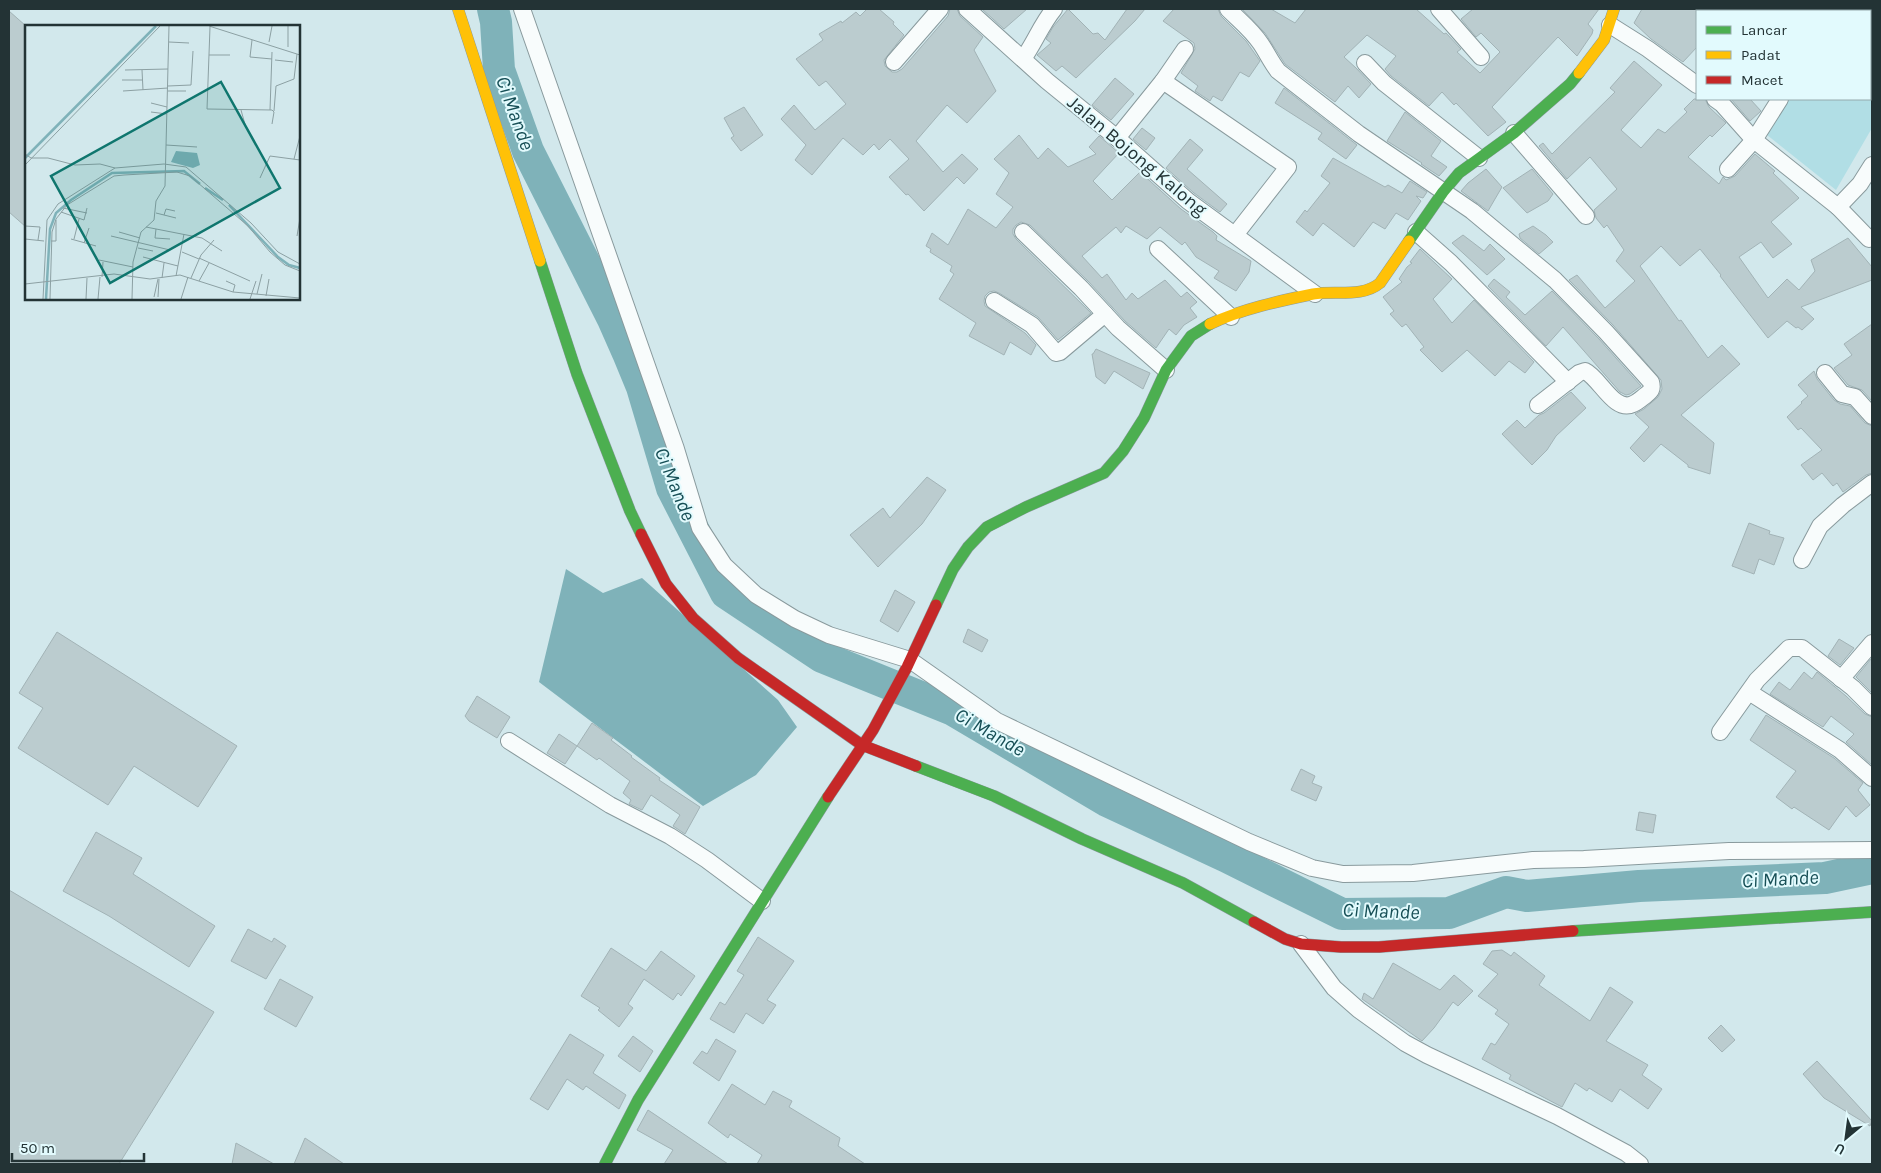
<svg xmlns="http://www.w3.org/2000/svg" width="1881" height="1173" font-family="Karla,sans-serif">
  <style>
    .green { fill: #b1dee5 }
    .water { fill: #7fb2b9 }
    .lines { fill: none; stroke-linecap: round; stroke-linejoin: round }
    .river { stroke: #7fb2b9; stroke-width: 32 }
    .building { fill: #bbcccf; stroke: #a2b3b6 }
    .street-casing { stroke: #899a9d; stroke-width: 18 }
    .fast-casing { stroke: #899a9d; stroke-width: 12 }
    .slow-casing { stroke: #899a9d; stroke-width: 12 }
    .jam-casing { stroke: #899a9d; stroke-width: 12 }
    .street { stroke: #f8fcfc; stroke-width: 16 }
    .fast { stroke: #4caf50; stroke-width: 11 }
    .slow { stroke: #ffc107; stroke-width: 11 }
    .jam { stroke: #c62828; stroke-width: 11 }
    .labels { text-anchor: middle; dominant-baseline: central; stroke-width: 4; stroke-linejoin: round; paint-order: stroke }
    .street-label { font-size: 19px; fill: #233335; stroke: #e2fafd }
    .water-label { font-size: 20px; font-style: italic; fill: #174f56; stroke: #e2fafd }
    .inset-river { fill: none; stroke: #7fb2b9; stroke-width: 2.5 }
    .inset-road { fill: none; stroke: #8ca0a3; stroke-width: 1 }
    .view { fill: #0f766e; fill-opacity: 0.15; stroke: #0f766e; stroke-width: 2.5 }
    .inset-edge { fill: none; stroke: #233335; stroke-width: 2.5 }
  </style>
  <rect width="100%" height="100%" fill="#d2e8ec"/>
  <polygon class="green" points="1870,79 1872,80 1872,128 1836,190 1767,135 1787,99 1870,99"/>
  <polygon class="water" points="566,569 603,593 642,578 778,700 797,727 756,775 703,806 539,682"/>
  <g class="lines">
    <polyline class="river" points="493,9 496,22 499,70 528,151 613,319 628,353 642,387 672,488 726,593 822,657 953,710 1107,801 1225,856 1342,914 1449,913 1506,892 1527,896 1639,886 1825,878 1872,868"/>
  </g>
  <g class="building">
    <polygon points="867,9 879,9 894,22 893,24 904,35 884,60 885,66 892,72 897,72 902,69 948,16 950,9 957,9 960,16 983,37 974,50 996,91 967,123 947,105 916,141 943,172 962,154 978,169 964,184 957,177 924,211 908,194 906,195 889,177 909,159 890,139 879,150 874,144 863,155 843,138 812,175 795,160 806,145 781,119 794,105 815,130 846,104 826,81 819,86 796,59 823,40 819,34 841,21 842,23 856,12 860,16"/>
    <polygon points="982,9 1027,9 1004,29"/>
    <polygon points="1068,9 1093,34 1098,33 1105,40 1127,9 1145,9 1135,21 1076,78 1062,66 1056,71 1037,55 1051,43 1046,39 1053,27"/>
    <polygon points="1174,9 1218,9 1221,16 1246,41 1260,61 1249,77 1240,72 1222,101 1213,96 1210,101 1195,91 1198,86 1181,73 1195,49 1194,43 1163,21"/>
    <polygon points="1242,9 1271,9 1295,23 1306,9 1416,9 1444,34 1446,33 1461,49 1457,52 1480,73 1500,52 1481,33 1476,37 1461,19 1473,9 1599,9 1588,24 1593,30 1592,34 1577,56 1558,37 1492,107 1506,122 1488,136 1456,103 1454,105 1442,92 1429,106 1391,76 1385,69 1396,56 1367,35 1344,57 1356,68 1371,84 1359,98 1348,86 1335,102 1285,64 1265,33"/>
    <polygon points="1642,9 1697,9 1697,47 1683,62 1651,39 1634,23"/>
    <polygon points="9,11 26,26 26,227 9,212"/>
    <polygon points="1634,61 1662,85 1621,130 1641,148 1658,129 1665,133 1687,112 1684,109 1694,99 1705,99 1709,107 1726,123 1712,137 1710,135 1688,157 1719,184 1723,177 1726,180 1735,176 1755,154 1775,171 1773,173 1799,198 1771,222 1792,244 1773,258 1761,242 1739,257 1768,298 1787,279 1799,290 1815,271 1811,260 1848,238 1872,267 1872,280 1801,307 1814,319 1802,330 1798,327 1796,328 1787,321 1768,338 1720,276 1721,275 1700,249 1680,266 1661,246 1640,266 1679,321 1681,320 1708,358 1722,345 1740,364 1681,415 1714,443 1710,474 1688,467 1688,465 1661,444 1644,462 1630,448 1649,427 1635,414 1644,409 1658,397 1662,389 1661,380 1613,325 1569,280 1577,275 1605,308 1635,281 1616,261 1624,250 1607,225 1604,228 1596,218 1594,210 1617,189 1590,157 1567,179 1539,146 1543,143 1552,154 1615,92 1610,88"/>
    <polygon points="1115,78 1134,94 1111,120 1092,105"/>
    <polygon points="1284,88 1357,145 1346,159 1318,139 1322,133 1275,103"/>
    <polygon points="1731,99 1750,99 1761,111 1750,121"/>
    <polygon points="744,107 763,135 741,151 731,138 734,136 724,118"/>
    <polygon points="1405,112 1441,141 1431,156 1447,167 1439,176 1421,164 1422,163 1387,141"/>
    <polygon points="1142,128 1155,138 1146,150 1133,139"/>
    <polygon points="1019,135 1038,159 1048,148 1068,167 1096,154 1089,147 1099,136 1119,153 1093,181 1112,200 1140,172 1181,209 1213,232 1217,236 1216,240 1251,261 1249,272 1236,291 1214,278 1219,271 1196,257 1185,242 1182,245 1160,227 1147,239 1126,226 1121,233 1116,227 1082,256 1102,278 1107,274 1126,300 1132,293 1138,299 1165,280 1181,297 1187,292 1197,302 1190,308 1197,317 1184,325 1176,335 1169,329 1156,348 1125,321 1088,281 1030,225 1021,222 1016,225 1013,229 1013,234 1016,239 1091,313 1058,340 1038,317 999,293 994,291 989,292 985,296 984,301 985,306 1025,333 1036,345 1031,355 1010,342 1004,355 969,336 976,323 939,299 954,274 950,271 952,266 930,252 931,249 926,246 932,233 948,245 968,209 996,228 1013,207 996,194 1009,173 994,159"/>
    <polygon points="1190,139 1203,150 1187,169 1227,204 1220,212 1194,193 1166,168"/>
    <polygon points="1333,158 1385,187 1388,185 1402,193 1410,181 1427,192 1423,198 1416,196 1421,201 1408,220 1396,213 1385,229 1373,222 1354,247 1323,223 1313,236 1296,222 1305,210 1307,212 1330,183 1321,176"/>
    <polygon points="1486,169 1502,187 1488,211 1461,191 1468,183"/>
    <polygon points="1532,169 1553,194 1548,201 1527,213 1503,188"/>
    <polygon points="1533,226 1546,235 1553,242 1539,254 1520,238 1519,234"/>
    <polygon points="1463,235 1484,251 1490,244 1505,259 1487,275 1452,243"/>
    <polygon points="1420,249 1452,279 1433,299 1452,323 1474,300 1534,362 1525,373 1509,361 1495,376 1467,350 1442,372 1420,350 1424,347 1406,324 1402,327 1390,314 1394,311 1383,297 1402,282 1399,279 1407,267 1412,263 1410,262"/>
    <polygon points="1494,279 1510,292 1506,297 1525,315 1552,291 1599,339 1641,386 1630,394 1626,395 1620,392 1563,327 1546,346 1488,286"/>
    <polygon points="1872,324 1872,401 1862,390 1848,385 1834,368 1852,355 1844,344"/>
    <polygon points="1096,349 1150,373 1143,389 1114,371 1105,384 1096,377 1092,354 1093,354"/>
    <polygon points="1814,371 1817,379 1834,400 1840,404 1850,406 1865,423 1872,426 1872,473 1866,475 1843,492 1837,483 1833,486 1822,473 1813,480 1801,465 1822,450 1801,428 1798,430 1787,417 1802,403 1801,402 1808,396 1798,385"/>
    <polygon points="1571,392 1586,408 1556,436 1547,450 1532,465 1502,434 1517,420 1525,428 1539,415 1544,413"/>
    <polygon points="927,477 946,490 922,524 878,567 850,535 883,508 890,518"/>
    <polygon points="1749,523 1770,531 1769,534 1784,538 1774,565 1759,559 1754,574 1732,566"/>
    <polygon points="895,590 915,602 898,632 880,621"/>
    <polygon points="968,629 988,640 982,652 963,642"/>
    <polygon points="57,632 237,746 198,807 134,766 108,805 18,748 43,708 19,693"/>
    <polygon points="1839,639 1854,648 1840,665 1828,656"/>
    <polygon points="1871,659 1872,660 1872,693 1856,677"/>
    <polygon points="1804,672 1812,679 1817,672 1846,696 1865,714 1872,717 1872,765 1846,742 1854,734 1831,716 1823,727 1770,694 1779,682 1790,690"/>
    <polygon points="477,696 510,717 497,738 469,721 465,716"/>
    <polygon points="1766,715 1834,758 1863,783 1858,790 1870,805 1856,817 1846,806 1829,830 1794,807 1792,809 1776,797 1796,771 1750,740"/>
    <polygon points="592,723 613,738 611,740 632,756 631,757 660,778 659,780 700,807 685,834 673,826 680,815 651,795 642,810 629,804 631,800 623,793 630,781 599,758 597,760 577,746"/>
    <polygon points="559,734 577,746 565,764 547,753"/>
    <polygon points="1301,769 1315,776 1312,783 1322,787 1316,801 1291,790"/>
    <polygon points="1639,812 1656,815 1653,833 1636,830"/>
    <polygon points="96,832 142,858 133,874 215,926 189,967 109,916 63,891"/>
    <polygon points="9,890 214,1012 119,1164 9,1164"/>
    <polygon points="248,929 272,942 274,938 286,946 266,979 231,961"/>
    <polygon points="758,937 794,961 767,1000 776,1005 763,1024 746,1013 734,1033 710,1019 720,1002 725,1005 744,975 737,971"/>
    <polygon points="611,948 646,971 661,951 695,976 681,996 678,993 673,1000 644,979 628,1004 633,1008 619,1027 598,1010 600,1008 581,996"/>
    <polygon points="1502,950 1511,956 1514,952 1545,976 1539,985 1590,1021 1610,987 1633,1002 1606,1041 1648,1065 1642,1075 1662,1089 1648,1109 1620,1089 1612,1102 1589,1088 1587,1091 1575,1083 1562,1107 1509,1079 1511,1075 1482,1059 1491,1043 1495,1045 1509,1024 1495,1014 1498,1010 1478,996 1498,974 1483,964 1492,951"/>
    <polygon points="1393,963 1440,990 1454,975 1473,991 1458,1006 1453,1002 1434,1028 1422,1041 1362,999 1364,993 1373,999"/>
    <polygon points="280,979 313,997 296,1027 264,1009"/>
    <polygon points="1721,1025 1735,1040 1722,1052 1708,1038"/>
    <polygon points="570,1034 604,1055 593,1073 626,1095 619,1109 586,1086 583,1090 567,1079 548,1110 530,1099"/>
    <polygon points="633,1036 653,1051 640,1072 618,1056"/>
    <polygon points="716,1039 736,1051 719,1081 693,1063 702,1051 707,1054"/>
    <polygon points="1817,1061 1872,1121 1870,1126 1824,1098 1803,1074"/>
    <polygon points="732,1084 765,1105 773,1091 792,1101 789,1107 840,1138 838,1146 865,1164 757,1164 762,1155 730,1134 728,1138 708,1123"/>
    <polygon points="648,1110 654,1114 728,1164 664,1164 673,1150 637,1130"/>
    <polygon points="305,1138 344,1164 294,1164"/>
    <polygon points="236,1143 274,1164 232,1164"/>
  </g>
  <g class="lines">
    <g class="street-casing">
      <g id="street">
        <polyline points="522,9 676,449 700,528 724,565 756,595 795,619 829,635 910,660 997,721 1249,842 1312,868 1343,874 1413,873 1533,860 1584,859 1729,851 1872,850"/>
        <polyline points="967,9 1047,81 1117,138 1188,201 1315,294"/>
        <path d="M1228 9C1239 20 1252 30 1261 44 1267 53 1271 62 1278 71L1359 134 1472 211 1490 226 1555 280 1606 332 1651 382C1653 389 1651 391 1646 395 1642 398 1638 402 1633 404 1614 413 1600 378 1585 371L1579 373 1538 405"/>
        <polyline points="1439,9 1481,57"/>
        <polyline points="1610,25 1648,49 1697,85"/>
        <path d="M1023 59C1035 42 1041 25 1054 9"/>
        <polyline points="894,62 940,9"/>
        <polyline points="1365,63 1384,83 1479,158"/>
        <polyline points="1163,81 1288,167 1235,235"/>
        <polyline points="1715,99 1722,104 1754,140 1838,207 1869,239"/>
        <polyline points="1514,133 1586,216"/>
        <polyline points="1117,138 1163,81 1185,49"/>
        <polyline points="1728,169 1754,140 1780,99"/>
        <polyline points="1838,207 1860,184 1872,165"/>
        <polyline points="1023,232 1081,288 1118,328 1166,370"/>
        <polyline points="1416,232 1451,263 1568,382"/>
        <polyline points="1158,249 1231,317"/>
        <polyline points="994,301 1032,325 1056,353 1060,352 1105,314"/>
        <polyline points="1825,373 1842,394 1855,397 1872,416"/>
        <polyline points="1802,560 1820,526 1843,505 1872,483"/>
        <polyline points="1841,679 1872,643"/>
        <polyline points="1749,692 1840,750 1872,778"/>
        <polyline points="1720,732 1757,680 1789,648 1802,648 1853,688 1872,707"/>
        <polyline points="509,741 610,805 670,836 707,860 762,901"/>
        <polyline points="1301,944 1334,988 1359,1010 1405,1043 1427,1055 1557,1116 1626,1153 1640,1164"/>
      </g>
    </g>
    <g class="fast-casing">
      <g id="fast">
        <polyline points="1870,71 1872,71"/>
        <polyline points="1409,241 1443,192 1459,173 1514,133 1570,84 1579,73"/>
        <polyline points="540,261 577,374 630,511 641,534"/>
        <polyline points="936,605 953,569 968,547 987,527 1026,507 1104,473 1123,451 1144,418 1166,370 1191,336 1210,324"/>
        <polyline points="916,766 994,796 1082,839 1183,883 1254,922"/>
        <polyline points="1573,931 1872,912"/>
        <polyline points="605,1164 638,1100 828,797"/>
      </g>
    </g>
    <g class="slow-casing">
      <g id="slow">
        <polyline points="458,9 540,261"/>
        <polyline points="1750,9 1753,11"/>
        <polyline points="1579,73 1604,40 1614,9"/>
        <path d="M1210 324C1242 309 1279 301 1313 294 1335 290 1362 298 1380 283L1409 241"/>
      </g>
    </g>
    <g class="jam-casing">
      <g id="jam">
        <polyline points="641,534 666,584 693,618 738,658 862,745 916,766"/>
        <polyline points="828,797 873,730 907,667 936,605"/>
        <polyline points="1254,922 1285,939 1301,944 1341,947 1379,947 1573,931"/>
      </g>
    </g>
    <use href="#street" class="street"/>
    <use href="#fast" class="fast"/>
    <use href="#slow" class="slow"/>
    <use href="#jam" class="jam"/>
  </g>
  <g class="labels">
    <g class="street-label">
      <text transform="translate(1137 156) rotate(40)">Jalan Bojong Kalong</text>
    </g>
    <g class="water-label">
      <text transform="translate(515 113) rotate(70)">Ci Mande</text>
      <text transform="translate(675 484) rotate(68)">Ci Mande</text>
      <text transform="translate(990 732) rotate(30)">Ci Mande</text>
      <text transform="translate(1780 879) rotate(-3)">Ci Mande</text>
      <text transform="translate(1381 911) rotate(2)">Ci Mande</text>
    </g>
  </g>
  <g transform="translate(25 25)">
    <rect width="275" height="275" fill="#d2e8ec"/>
    <path d="M151 126 172 128 175 140 168 143 146 137Z" fill="#7fb2b9"/>
    <path class="inset-river" d="M0 133 131 1M180 163 198 175M204 180 253 232 264 240 275 243M21 274 25 204 31 188 46 175 87 148 159 146 175 159"/>
    <path class="inset-road" d="M184 1 275 30M185 2 182 84 247 85 249 87 247 99M227 15 225 32 247 34M144 17 164 18M244 17 247 1M263 22V1M184 30H205M250 35 268 37M100 45 143 44M117 45 118 65M97 55H117M143 61 166 60 168 26M98 66 143 63M143 66H161M126 78 142 82M216 85 221 103M245 85 247 27M249 86 251 61 269 54 272 29M126 87 142 89M141 120 172 122M0 129 6 133H23L50 140 75 139 90 143 139 139 161 142 226 198 253 227 275 239M269 134 275 111M0 140 135 1M235 153 245 131 275 135M38 183 62 188M36 187 59 195 62 183M131 188 151 193M139 190 141 184 150 186M121 202 177 213 197 226M131 204 130 213 145 214M0 205V201L15 202 13 215M94 207 115 213M86 211 145 225M272 211 275 193M0 214 19 216M46 214 71 221M49 214 54 194M26 216H31V195M59 218 64 203M113 223 128 226M157 227 174 234M118 232 153 241M174 233 225 256M74 235 108 242M151 251 159 209M77 252 78 237M137 253 139 238M166 253 176 230 189 215M174 256 184 238M201 256 210 260 208 267M0 259 89 249 125 254 155 250 208 267 275 273M232 269 237 249M241 271 244 254M129 272 133 254M133 272 134 254M18 274 22 195 33 179 90 143M25 274 27 207 31 194 42 180 89 151 99 150 152 147 165 151 223 201 245 227 260 240 275 246M61 274 62 253M73 274 75 252M107 274 108 237 116 207 129 195 131 176 140 161 144 1M156 274 163 252M225 274 231 256"/>
    <path class="view" d="M196 57 255 163 85 258 26 151Z"/>
    <rect width="275" height="275" class="inset-edge"/>
  </g>
  <rect width="1881" height="1173" fill="none" stroke="#233335" stroke-width="20"/>
  <rect x="1696" y="10" width="175" height="90" fill="#e2fafd" stroke="#96aaad"/>
  <rect x="1706" y="26" width="25" height="8" fill="#4caf50" stroke="#96aaad"/>
  <text x="1741" y="35" font-size="15" fill="#233335">Lancar</text>
  <rect x="1706" y="51" width="25" height="8" fill="#ffc107" stroke="#96aaad"/>
  <text x="1741" y="60" font-size="15" fill="#233335">Padat</text>
  <rect x="1706" y="76" width="25" height="8" fill="#c62828" stroke="#96aaad"/>
  <text x="1741" y="85" font-size="15" fill="#233335">Macet</text>
  <g transform="translate(1846 1138) rotate(209)" stroke="#e2fafd" stroke-width="4" paint-order="stroke">
  <path d="M0-4L9 19L0 12L-9 19Z" fill="#233335"/>
  <text y="-8" font-size="14" font-weight="bold" text-anchor="middle" fill="#233335">U</text>
  </g>
  <path d="M12 1153v8h132v-8" fill="none" stroke="#233335" stroke-width="2.5"/>
  <text x="20" y="1153" font-size="15" fill="#233335" stroke="#e2fafd" stroke-width="4" paint-order="stroke">50 m</text>
</svg>
